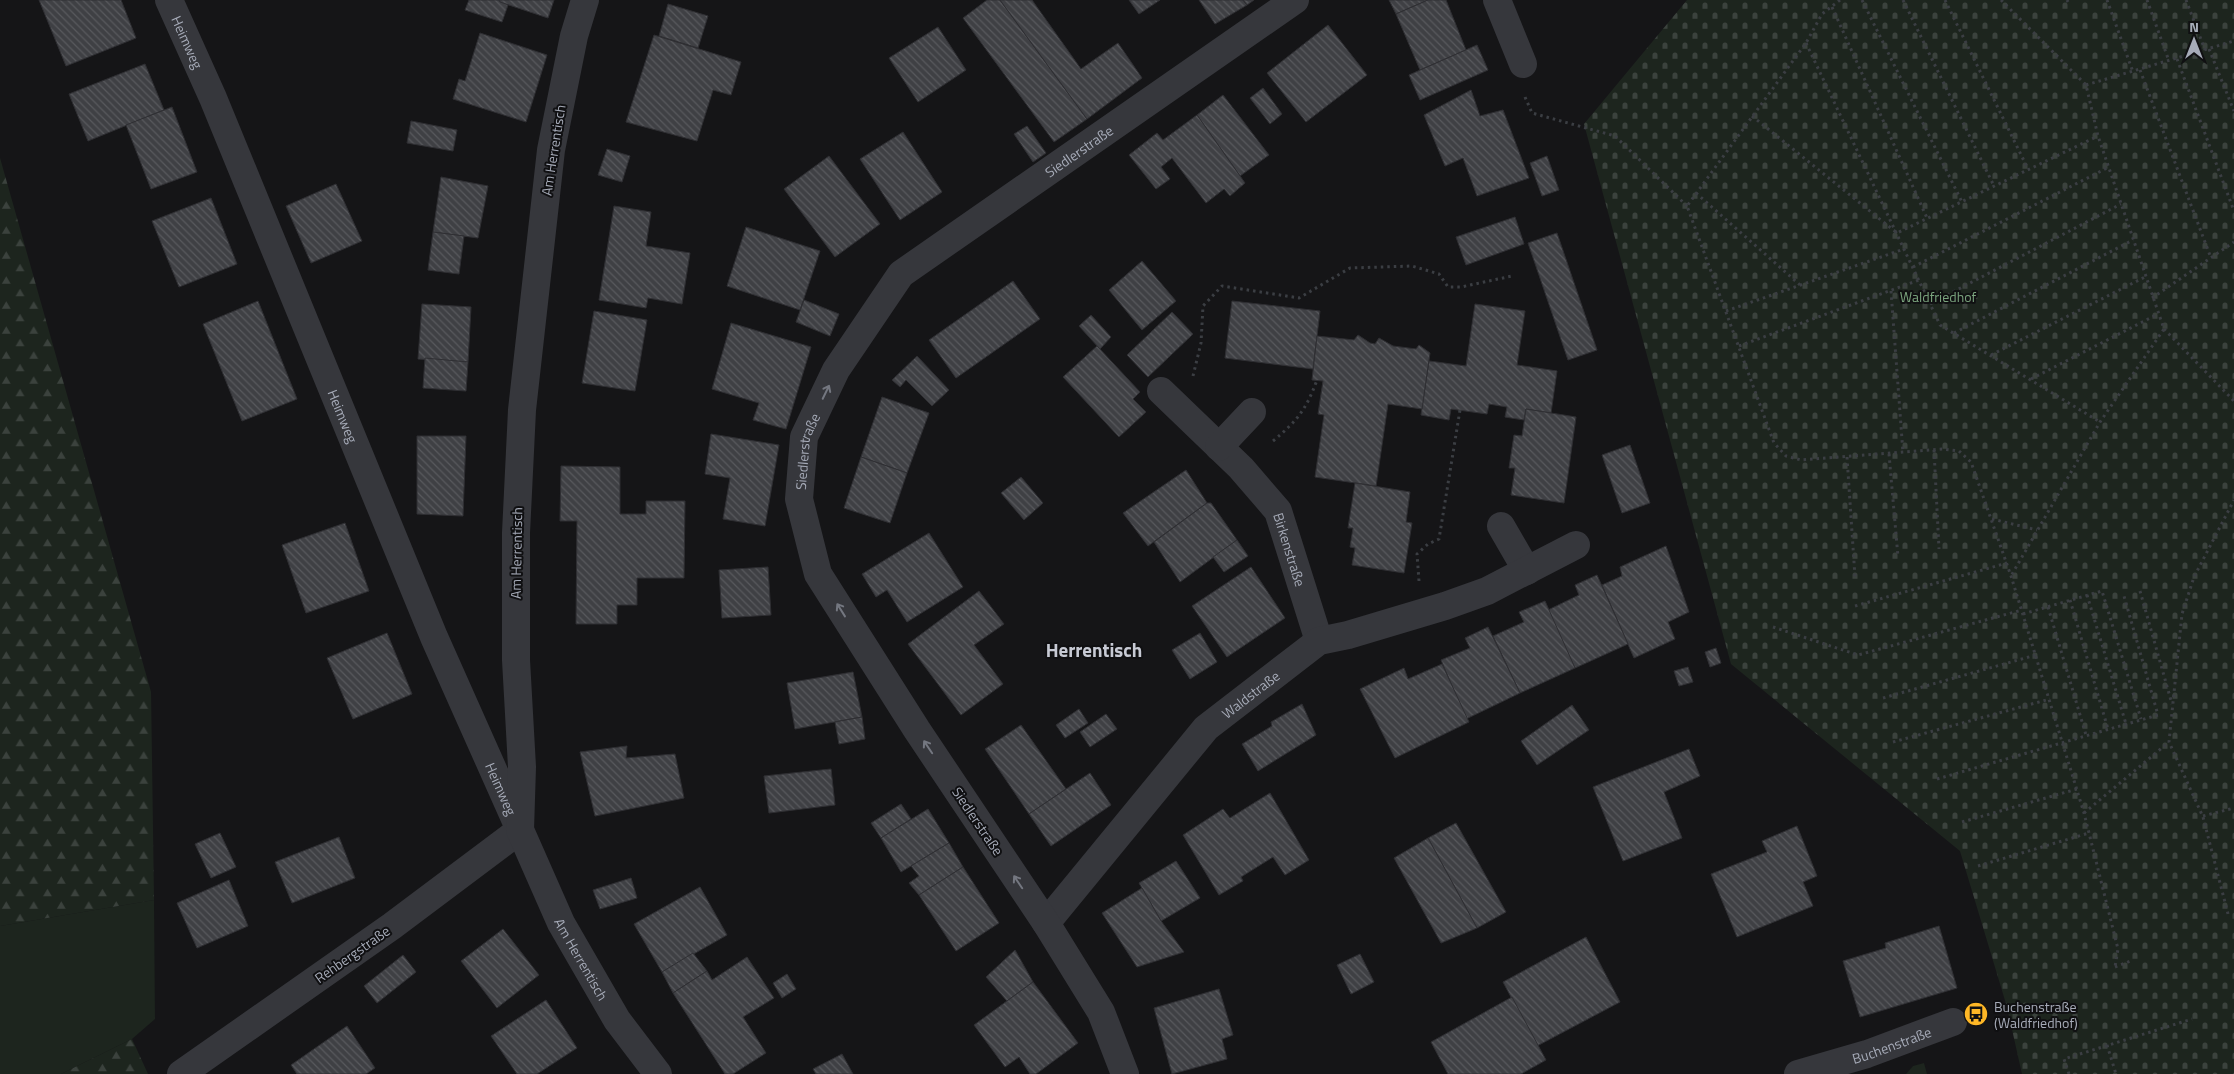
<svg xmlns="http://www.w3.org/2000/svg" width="2234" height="1074" font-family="'Titillium Web',sans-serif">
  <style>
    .grass { fill: #1d251e }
    .forest { fill: url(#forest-firs) }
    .cemetery { fill: url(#cemetery-stones) }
    .building { fill: url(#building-back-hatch); stroke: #2f2f33 }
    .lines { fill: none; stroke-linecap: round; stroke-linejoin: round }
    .path { stroke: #3b3e43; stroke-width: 3; stroke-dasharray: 2.5 4; stroke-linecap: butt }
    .minor { stroke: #36373c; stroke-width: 28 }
    .oneway { stroke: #747780 }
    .labels { text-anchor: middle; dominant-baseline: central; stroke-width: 4; stroke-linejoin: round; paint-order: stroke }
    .street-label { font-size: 14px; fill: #a6abb8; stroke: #101012 }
    .park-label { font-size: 14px; fill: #7ba47e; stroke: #101012 }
    .poi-label { font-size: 14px; fill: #a6abb8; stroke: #101012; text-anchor: start }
    .district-label { font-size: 19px; font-weight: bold; fill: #c7cad4; stroke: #101012 }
  </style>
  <defs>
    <pattern id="forest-firs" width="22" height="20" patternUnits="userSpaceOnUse" patternTransform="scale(1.25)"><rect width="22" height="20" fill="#1d251e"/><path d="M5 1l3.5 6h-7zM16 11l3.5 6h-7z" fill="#3b423d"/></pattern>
    <pattern id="cemetery-stones" width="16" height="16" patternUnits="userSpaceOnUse" patternTransform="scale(1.25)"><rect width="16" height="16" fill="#1d251e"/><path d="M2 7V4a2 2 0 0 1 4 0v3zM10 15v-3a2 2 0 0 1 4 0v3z" fill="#3b423d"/></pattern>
    <pattern id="building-back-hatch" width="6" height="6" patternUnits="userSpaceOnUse" patternTransform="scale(1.25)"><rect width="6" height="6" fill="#3f4044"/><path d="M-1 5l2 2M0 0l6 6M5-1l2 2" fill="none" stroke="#58595d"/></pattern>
  </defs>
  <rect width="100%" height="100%" fill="#151517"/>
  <g class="grass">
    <polygon points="154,900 155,1019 132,1039 61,1074 0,1074 0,926"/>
    <polygon points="1924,1063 1927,1074 1906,1074 1913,1066"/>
  </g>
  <g class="forest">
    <polygon points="0,158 151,692 154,900 0,926"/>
    <polygon points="132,1039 148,1074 61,1074"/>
  </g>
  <polygon class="cemetery" points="1687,0 2234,0 2234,1074 2022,1074 2007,1007 1960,851 1731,664 1584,124"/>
  <g class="building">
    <polygon points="39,0 121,0 136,38 66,66"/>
    <polygon points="469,0 499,0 508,5 502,22 465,10"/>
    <polygon points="499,0 554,0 548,18 500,2"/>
    <polygon points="987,0 1000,0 1087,119 1054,142 963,18"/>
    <polygon points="1000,0 1032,0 1081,69 1118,43 1142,78 1087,119"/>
    <polygon points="1129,0 1160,0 1139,14"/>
    <polygon points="1199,0 1243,0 1247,5 1215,24"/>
    <polygon points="1243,0 1254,0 1247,5"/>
    <polygon points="1389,0 1428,0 1396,14"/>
    <polygon points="1428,0 1446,0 1466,50 1420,70 1396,14"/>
    <polygon points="668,4 708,16 698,48 659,36"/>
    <polygon points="1328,25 1367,75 1306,122 1267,73"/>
    <polygon points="938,27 966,70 918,102 889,58"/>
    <polygon points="480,33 547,55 526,122 453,99 459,79 465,81"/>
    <polygon points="654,35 741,62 731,95 713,90 697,141 626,122"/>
    <polygon points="1477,45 1488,70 1420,100 1409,75"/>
    <polygon points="145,64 164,110 88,141 69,94"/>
    <polygon points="1263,88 1282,114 1270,124 1250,98"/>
    <polygon points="1471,90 1480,116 1503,110 1529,178 1477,196 1463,158 1445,166 1424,115"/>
    <polygon points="1223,95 1269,155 1240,176 1197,115"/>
    <polygon points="172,107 197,172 151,189 126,125"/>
    <polygon points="1197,115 1245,183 1230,196 1224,189 1206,203 1172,158 1161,167 1170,179 1156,189 1129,155 1157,133 1163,140"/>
    <polygon points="411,121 457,130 453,151 407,143"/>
    <polygon points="1027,126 1046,153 1033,162 1014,134"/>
    <polygon points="903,132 942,192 900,220 860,159"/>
    <polygon points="607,149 630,156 622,182 598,175"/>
    <polygon points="829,156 880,224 835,257 784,189"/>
    <polygon points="1547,156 1559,190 1542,196 1530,163"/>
    <polygon points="441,177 488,186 478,238 433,232"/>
    <polygon points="336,184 362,241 311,263 286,206"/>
    <polygon points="211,198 237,264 179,287 152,221"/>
    <polygon points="614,206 651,212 646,246 690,253 682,304 648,298 646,308 599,300"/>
    <polygon points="1515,217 1524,244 1466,265 1456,237"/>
    <polygon points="746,227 820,251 800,310 727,286"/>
    <polygon points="433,232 464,236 459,274 428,270"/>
    <polygon points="1557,233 1597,350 1568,360 1528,243"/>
    <polygon points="1142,261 1176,301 1142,330 1109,290"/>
    <polygon points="1013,281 1040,319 956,378 929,340"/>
    <polygon points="804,300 839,314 830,336 796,322"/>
    <polygon points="258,301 297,399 242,421 203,324"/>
    <polygon points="1232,301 1320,311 1313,369 1225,358"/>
    <polygon points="422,304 471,307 468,362 418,359"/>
    <polygon points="1475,304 1525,311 1517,365 1557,371 1551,413 1526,409 1524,420 1505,417 1507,407 1489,404 1487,414 1451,409 1449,420 1421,415 1429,361 1466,366"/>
    <polygon points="594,311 647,320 635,391 582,383"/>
    <polygon points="1172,312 1193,334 1148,377 1127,355"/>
    <polygon points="1091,315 1111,337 1100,349 1079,326"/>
    <polygon points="731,323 811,347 786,429 753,420 759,403 712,389"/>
    <polygon points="1358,335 1370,343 1375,344 1379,338 1393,346 1416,349 1419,345 1430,353 1422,409 1388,404 1376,486 1315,477 1324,415 1318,414 1323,381 1312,380 1317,336 1354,340"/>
    <polygon points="1097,346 1140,392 1133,399 1146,412 1119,437 1063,377"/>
    <polygon points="917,356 949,390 932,406 906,380 900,387 892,380"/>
    <polygon points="425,358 468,362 466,391 423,388"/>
    <polygon points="882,397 929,413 907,473 861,457"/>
    <polygon points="1526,409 1576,417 1564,503 1511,495 1515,468 1509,468 1514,435 1522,436"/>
    <polygon points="711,434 779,445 765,526 723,519 730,478 705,474"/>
    <polygon points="417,436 466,436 463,516 417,514"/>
    <polygon points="1630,445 1650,503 1622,513 1602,455"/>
    <polygon points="861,457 907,473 890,523 844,508"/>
    <polygon points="561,466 620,467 620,514 646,514 646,501 685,501 684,578 637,578 637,605 617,605 617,624 576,624 577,521 560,521"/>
    <polygon points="1186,470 1207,503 1148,546 1123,513"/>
    <polygon points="1021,477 1043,503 1024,520 1001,493"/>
    <polygon points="1355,483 1410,492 1406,522 1412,523 1404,573 1352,565 1355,548 1350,547 1353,528 1348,528"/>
    <polygon points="1207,503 1211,503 1237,540 1180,582 1154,542"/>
    <polygon points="345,523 369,591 306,613 282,545"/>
    <polygon points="929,533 963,587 907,622 887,590 876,597 862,574"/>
    <polygon points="1237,540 1248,556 1224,572 1213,557"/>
    <polygon points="1666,546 1689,612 1668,622 1675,639 1634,658 1602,585 1622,576 1620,567"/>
    <polygon points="768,567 771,615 722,618 719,570"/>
    <polygon points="1251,567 1285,618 1227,657 1192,606"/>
    <polygon points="1597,575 1628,644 1575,668 1548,610 1579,595 1575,585"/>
    <polygon points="979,591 1004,624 974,645 1003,684 961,715 908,644"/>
    <polygon points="1545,601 1575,668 1520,693 1493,636 1524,622 1519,612"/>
    <polygon points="1488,627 1520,693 1466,719 1441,660 1470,648 1465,638"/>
    <polygon points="387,633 412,694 353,719 327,658"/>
    <polygon points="1200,633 1217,662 1190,679 1172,650"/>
    <polygon points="1716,648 1721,663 1710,667 1705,652"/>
    <polygon points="1442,664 1469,722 1395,758 1360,689 1404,668 1408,679"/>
    <polygon points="1688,667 1693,682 1679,686 1674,671"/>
    <polygon points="853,672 862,717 795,729 787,683"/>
    <polygon points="1302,704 1316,735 1258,771 1242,744 1272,726 1271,722"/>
    <polygon points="1572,705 1589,730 1537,765 1521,741"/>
    <polygon points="1079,709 1088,723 1065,738 1056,725"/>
    <polygon points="1106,714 1117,729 1090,747 1080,732"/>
    <polygon points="862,717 865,739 839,744 835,722"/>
    <polygon points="1021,725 1066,789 1029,814 985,749"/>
    <polygon points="627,746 626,758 675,754 684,798 595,816 580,752"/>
    <polygon points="1689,749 1700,776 1664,792 1682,838 1623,861 1593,787"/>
    <polygon points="831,769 835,805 769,813 764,776"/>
    <polygon points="1090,773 1111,805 1051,846 1029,814"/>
    <polygon points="1270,793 1309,860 1285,875 1273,857 1241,877 1243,881 1219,895 1183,835 1223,809 1230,818"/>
    <polygon points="901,804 911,819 881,838 871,823"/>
    <polygon points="928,809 949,843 901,872 881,838"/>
    <polygon points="1456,823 1506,912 1477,928 1428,838"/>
    <polygon points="1797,826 1817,876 1803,882 1813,906 1737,937 1711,874 1767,852 1762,841"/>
    <polygon points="220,833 236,867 211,878 195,844"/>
    <polygon points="339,837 355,878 292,903 275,862"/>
    <polygon points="1428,838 1477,928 1441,943 1394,858"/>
    <polygon points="949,843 963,867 919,895 909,883 919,876 911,866"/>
    <polygon points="1176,861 1200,898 1161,921 1139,883"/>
    <polygon points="963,867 999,923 956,951 919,895"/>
    <polygon points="631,878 637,898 600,909 593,890"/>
    <polygon points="229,880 248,926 197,948 177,903"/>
    <polygon points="700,887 727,935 662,972 634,924"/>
    <polygon points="1142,888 1161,921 1184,952 1137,967 1102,913"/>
    <polygon points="1939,926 1957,988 1860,1017 1843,961 1886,948 1885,943"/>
    <polygon points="503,929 539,975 497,1008 461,961"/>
    <polygon points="1586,937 1620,1002 1537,1046 1503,982"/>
    <polygon points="1015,950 1033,982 1007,1001 986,977"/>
    <polygon points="693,953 707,971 673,993 662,972"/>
    <polygon points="1360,954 1374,982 1351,994 1337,965"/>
    <polygon points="403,955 416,972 377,1003 364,986"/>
    <polygon points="747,957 774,998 743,1017 766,1053 733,1074 725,1074 673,993 707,971 712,980"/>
    <polygon points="787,974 796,989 782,998 773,983"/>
    <polygon points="1033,982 1078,1043 1036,1074 1030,1074 1019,1057 1005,1067 974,1025"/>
    <polygon points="1219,989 1233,1035 1222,1039 1227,1059 1172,1074 1154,1008"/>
    <polygon points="1512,997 1546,1060 1521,1074 1448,1074 1431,1042"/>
    <polygon points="546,1000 577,1048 537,1074 517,1074 491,1036"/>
    <polygon points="347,1026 375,1068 366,1074 297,1074 291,1065"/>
    <polygon points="842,1054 853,1074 816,1074 813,1069"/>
  </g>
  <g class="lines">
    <g class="path">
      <polyline points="1840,0 1822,14 1806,43 1687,206 1774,443 1786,456 1801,460 1943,449 1959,451 1971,462 2011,576 2084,813 2118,949 2115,967"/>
      <polyline points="1862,0 1962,202"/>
      <polyline points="1903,0 1994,186"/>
      <polyline points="1945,0 2028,169"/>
      <polyline points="2001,0 2086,85 2098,136 2164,329 2100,422 2011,576"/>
      <polyline points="2067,0 2068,2"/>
      <polyline points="2107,0 2133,72"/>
      <polyline points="2147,0 2169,61"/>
      <polyline points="2186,0 2205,50"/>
      <polyline points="1832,7 1927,218"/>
      <polyline points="1806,43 1940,325 2100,422"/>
      <polyline points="2209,49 2234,111"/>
      <polyline points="2177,59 2234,211"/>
      <polyline points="2140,70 2211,258"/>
      <polyline points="2086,85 2234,41"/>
      <polyline points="1525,97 1532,113 1615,136 1687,206"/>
      <polyline points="1752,116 1897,233 2098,136"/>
      <polyline points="1696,193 1800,285"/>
      <polyline points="1913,267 2109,167"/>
      <polyline points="1891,291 1903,453"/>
      <polyline points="2152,298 2234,242"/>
      <polyline points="1930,304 2121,204"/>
      <polyline points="1726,311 1904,249"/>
      <polyline points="2164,329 2234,401"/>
      <polyline points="1954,333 2133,240"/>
      <polyline points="1739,346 1919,280"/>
      <polyline points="1991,355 2145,277"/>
      <polyline points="1193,376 1201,343 1203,306 1222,286 1299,298 1350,268 1412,266 1439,274 1448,287 1461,287 1512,276"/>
      <polyline points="2031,379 2158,314"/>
      <path d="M1273 441C1297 421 1306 410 1317 380"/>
      <polyline points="1934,450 1939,549"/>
      <polyline points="1889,454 1898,557"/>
      <polyline points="1847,457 1855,577"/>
      <polyline points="1992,519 2037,530"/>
      <polyline points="1419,581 1417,554 1428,544 1439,539 1460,410"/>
      <polyline points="2140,591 2172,704"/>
      <polyline points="2087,595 2126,724"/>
      <polyline points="2070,600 2108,729"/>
      <polyline points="1855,606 2007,563"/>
      <polyline points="2048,607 2086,735"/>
      <polyline points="2023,614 2102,591 2141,719"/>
      <polyline points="1773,627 1858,655 2022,610"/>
      <polyline points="1883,698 2036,655"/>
      <polyline points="1893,742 2050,699"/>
      <polyline points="1937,779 2158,715 2124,596"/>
      <polyline points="2084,813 2169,742"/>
      <polyline points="2203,816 2234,808"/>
      <polyline points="1962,822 2077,789"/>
      <polyline points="1978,866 2089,833"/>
      <polyline points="2228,914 2203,817 2169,742 2182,614 2194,577 2234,500"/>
      <polyline points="2115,967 2133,960"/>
      <polyline points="2107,1045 2116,1074"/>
      <polyline points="2069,1074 2064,1059 2192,1019"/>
    </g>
    <g class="minor">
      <path id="s1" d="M169 0 213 98 434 637 520 830 392 926 181 1074"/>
      <path id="s2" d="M585 0 574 36 551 150 522 410 516 533V660L522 767 520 830 561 923 617 1020 658 1074"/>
      <polyline points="1497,0 1523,64"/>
      <path id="s3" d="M1161 391 1241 468 1278 511 1319 641"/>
      <polyline points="1219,447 1252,412"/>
      <polyline points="1501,526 1527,571"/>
      <path id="s4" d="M1046 923 1206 728 1319 641 1348 635 1445 606 1487 591 1576 545"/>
      <path id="s5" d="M1125 1074 1101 1012 1046 923 917 730 818 574 799 499 804 437 836 370 901 274 1295 0"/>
      <path id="s6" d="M1798 1074 1867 1054 1953 1022"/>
    </g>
  </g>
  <defs><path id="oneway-shaft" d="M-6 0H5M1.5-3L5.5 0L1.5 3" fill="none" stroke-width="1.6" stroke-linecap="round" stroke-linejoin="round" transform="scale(1.25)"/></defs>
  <g class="oneway">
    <use href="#oneway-shaft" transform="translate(826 392) rotate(-64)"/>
    <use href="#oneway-shaft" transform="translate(841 610) rotate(-122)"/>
    <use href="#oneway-shaft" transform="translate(928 747) rotate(-124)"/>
    <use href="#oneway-shaft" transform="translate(1018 882) rotate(-124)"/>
  </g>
  <defs>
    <g id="bus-disc" transform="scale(1.25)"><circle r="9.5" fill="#feb726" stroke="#101012"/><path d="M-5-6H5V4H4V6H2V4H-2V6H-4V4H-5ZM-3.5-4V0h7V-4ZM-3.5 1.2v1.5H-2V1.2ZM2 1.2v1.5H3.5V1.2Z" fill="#111"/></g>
  </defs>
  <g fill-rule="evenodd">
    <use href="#bus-disc" x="1976" y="1014"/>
  </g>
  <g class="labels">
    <g class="street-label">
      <text stroke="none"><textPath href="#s1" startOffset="46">Heimweg</textPath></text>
      <text transform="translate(553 150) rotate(-81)">Am Herrentisch</text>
      <text stroke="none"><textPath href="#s5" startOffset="1134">Siedlerstraße</textPath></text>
      <text stroke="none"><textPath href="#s1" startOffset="451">Heimweg</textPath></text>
      <text stroke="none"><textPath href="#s5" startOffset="714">Siedlerstraße</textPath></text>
      <text stroke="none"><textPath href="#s3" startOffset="208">Birkenstraße</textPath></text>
      <text transform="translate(516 553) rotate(-89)">Am Herrentisch</text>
      <text stroke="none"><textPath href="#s4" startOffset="308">Waldstraße</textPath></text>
      <text stroke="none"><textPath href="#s1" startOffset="856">Heimweg</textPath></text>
      <text transform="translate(978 821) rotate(56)">Siedlerstraße</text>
      <text transform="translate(352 954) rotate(-35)">Rehbergstraße</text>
      <text stroke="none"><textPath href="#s2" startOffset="979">Am Herrentisch</textPath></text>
      <text stroke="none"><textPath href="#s6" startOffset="98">Buchenstraße</textPath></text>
    </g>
    <g class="park-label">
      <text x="1938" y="296">Waldfriedhof</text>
    </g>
    <g class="poi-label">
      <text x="1994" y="1006">Buchenstraße<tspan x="1994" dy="16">(Waldfriedhof)</tspan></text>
    </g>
    <g class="district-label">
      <text x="1094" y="649">Herrentisch</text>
    </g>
  </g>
  <g transform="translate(2194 40)" stroke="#101012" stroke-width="4" paint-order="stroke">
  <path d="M0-4L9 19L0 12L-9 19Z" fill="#a6abb8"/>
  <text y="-8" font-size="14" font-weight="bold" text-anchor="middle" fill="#a6abb8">N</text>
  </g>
</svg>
